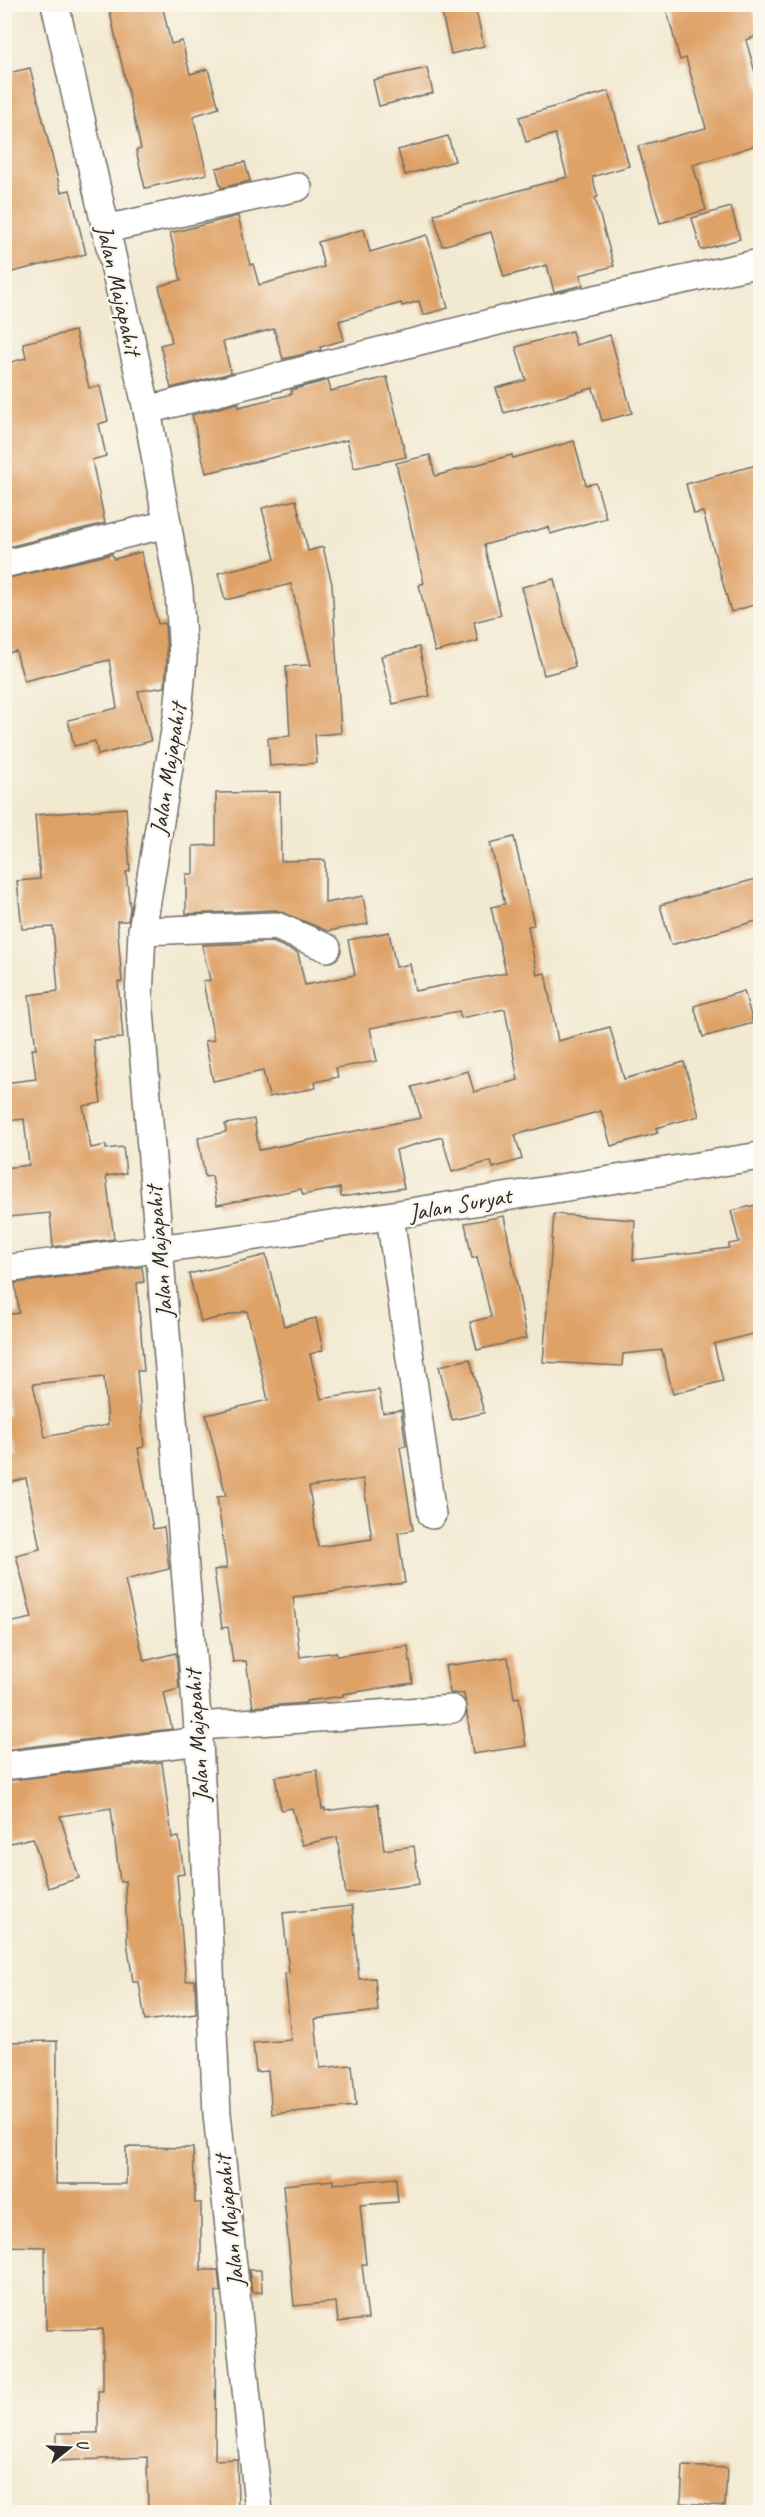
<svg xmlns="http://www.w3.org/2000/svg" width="765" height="2517" font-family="Caveat,sans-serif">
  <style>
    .building { fill: #dea166; fill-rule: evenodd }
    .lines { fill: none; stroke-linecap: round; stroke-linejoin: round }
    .minor-casing { stroke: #716e65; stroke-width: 30 }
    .minor { stroke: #fff; stroke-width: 27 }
    .labels { text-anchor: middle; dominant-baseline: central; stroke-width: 5; stroke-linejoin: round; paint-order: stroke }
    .street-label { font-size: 24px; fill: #2b2b2b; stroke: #fbf7ec }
  </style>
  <rect width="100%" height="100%" fill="#fbf7ec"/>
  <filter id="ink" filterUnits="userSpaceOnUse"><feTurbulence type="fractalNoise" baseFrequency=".0167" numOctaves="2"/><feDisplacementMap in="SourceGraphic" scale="12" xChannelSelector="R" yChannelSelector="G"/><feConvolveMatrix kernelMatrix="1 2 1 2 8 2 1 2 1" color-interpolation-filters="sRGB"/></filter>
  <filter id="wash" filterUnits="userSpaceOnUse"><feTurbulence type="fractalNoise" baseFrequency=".008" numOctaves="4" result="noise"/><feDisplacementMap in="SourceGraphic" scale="24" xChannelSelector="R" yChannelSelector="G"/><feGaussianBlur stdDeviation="1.35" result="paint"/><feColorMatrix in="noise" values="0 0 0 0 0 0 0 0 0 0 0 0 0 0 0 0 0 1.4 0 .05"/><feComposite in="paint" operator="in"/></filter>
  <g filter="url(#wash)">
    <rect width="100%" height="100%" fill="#f2e9d1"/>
    <g id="blocks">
      <g class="building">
        <polygon points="108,4 162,4 171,44 182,41 190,74 208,69 219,108 193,116 207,174 145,188 136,150 141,149"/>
        <polygon points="665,4 752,4 760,35 746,40 760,90 760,144 693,165 706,210 660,223 638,146 706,128 686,58 680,60"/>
        <polygon points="475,6 484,46 451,54 442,14"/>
        <polygon points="30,68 61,192 70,190 86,254 4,274 4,74"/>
        <polygon points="427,68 433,93 379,106 373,80"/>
        <polygon points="609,91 629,166 592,177 598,197 595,198 614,266 580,275 583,285 554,292 547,265 504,277 491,232 442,246 434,214 567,177 555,134 526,142 519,117"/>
        <polygon points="448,136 455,161 405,175 398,150"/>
        <polygon points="245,162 250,181 221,188 216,168"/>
        <polygon points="731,207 740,239 701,250 692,218"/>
        <polygon points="238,216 250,265 253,264 259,285 324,267 318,242 364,229 370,252 427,235 448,308 423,315 419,301 402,306 401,303 339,321 344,340 320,347 321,350 283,359 274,329 223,342 231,373 171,388 160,345 172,342 159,286 181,280 170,233"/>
        <polygon points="75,331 89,388 100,386 108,421 99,424 106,456 92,460 105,523 4,548 4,364 26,358 23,343"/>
        <polygon points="572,331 576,345 610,335 632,413 602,421 593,388 504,413 496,388 526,380 516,347"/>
        <polygon points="387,377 406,457 354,468 347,440 206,473 192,415 238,403 239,407 292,394 291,390 328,380 331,391"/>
        <polygon points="574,441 586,485 596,483 606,518 550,534 548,527 484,545 501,615 474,622 478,641 435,652 419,585 424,583 396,463 430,455 435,476 512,455 513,458"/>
        <polygon points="760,464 760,603 731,612 703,512 694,514 686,484"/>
        <polygon points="296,500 308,551 323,547 332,584 341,733 315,735 317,763 270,766 268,738 290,736 286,666 311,665 291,584 225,600 218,573 275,559 262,508"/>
        <polygon points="141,552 158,624 165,623 167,659 165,687 138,691 151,741 98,755 95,741 74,746 68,720 117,708 109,660 24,681 16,651 4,654 4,579 112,554 114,559"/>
        <polygon points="554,579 575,667 544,675 522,587"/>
        <polygon points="419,647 430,696 393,704 381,656"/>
        <polygon points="280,792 281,861 325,860 325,903 363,896 368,924 328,931 276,910 186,914 186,874 193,874 193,846 216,845 216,793"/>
        <polygon points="126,808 130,871 126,872 130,909 128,921 117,921 122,982 118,982 123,1038 93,1040 101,1103 83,1106 91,1148 106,1145 106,1149 123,1147 126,1173 106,1176 114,1239 53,1247 50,1213 8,1217 4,1188 4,1168 29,1165 24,1119 4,1121 4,1083 36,1079 32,1049 36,1049 29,995 58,991 53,927 22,929 17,881 40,879 35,815"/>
        <polygon points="514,837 534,925 528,926 537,975 545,973 558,1041 610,1027 624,1079 684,1062 699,1116 656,1128 658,1133 611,1146 601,1111 515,1135 522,1159 493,1168 491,1161 452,1172 442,1137 396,1150 404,1188 341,1197 340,1188 303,1195 301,1189 217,1205 212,1176 205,1177 198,1138 226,1132 225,1124 254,1119 259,1150 421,1118 412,1087 468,1071 474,1092 518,1080 505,1009 461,1018 459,1011 370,1028 377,1061 336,1068 338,1077 315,1082 316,1088 269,1097 263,1071 213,1081 205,1041 214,1040 203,981 210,980 202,945 273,942 298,953 305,985 355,975 348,940 389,932 396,967 410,964 415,991 506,973 491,907 505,904 490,843"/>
        <polygon points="760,878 760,920 671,945 660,905"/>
        <polygon points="744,991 753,1023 703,1037 694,1006"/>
        <polygon points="760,1204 760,1332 714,1344 723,1381 673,1394 662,1350 623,1354 622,1366 543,1362 554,1214 635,1220 633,1260 729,1248 729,1244 739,1242 731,1211"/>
        <polygon points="504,1216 527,1338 477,1350 470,1322 491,1317 477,1257 472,1258 465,1223"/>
        <path d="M266 1255 284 1326 316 1318 323 1350 310 1354 321 1399 379 1390 383 1413 401 1410 406 1446 400 1447 413 1530 398 1533 405 1583 293 1597 300 1657 336 1652 337 1656 408 1646 413 1683 343 1694V1696L306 1701V1703L253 1707 246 1661 233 1662 228 1627 222 1628 214 1570 227 1568 217 1497 226 1496 206 1415 268 1400 247 1311 201 1322 189 1274ZM363 1479 372 1539 318 1547 309 1487Z"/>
        <path d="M142 1267 144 1282 137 1283 144 1371H137L144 1447 138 1448 153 1529 164 1527 169 1569 125 1580 144 1661 176 1653 179 1689 164 1693 172 1729 4 1750V1624L32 1618 16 1555 40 1549 26 1478 4 1484V1452L11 1450 4 1420V1415L8 1414 4 1391V1315L19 1313 15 1283ZM104 1377 108 1425 45 1437 33 1384Z"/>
        <polygon points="470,1359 484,1413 452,1420 439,1366"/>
        <polygon points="508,1657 514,1698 519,1697 526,1746 473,1754 464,1694 450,1693 445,1666"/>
        <polygon points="162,1762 172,1838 179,1837 184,1874 177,1875 183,1949 186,1981 195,1980 196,2014 145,2021 139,1982 133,1982 127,1941 125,1881 120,1882 111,1808 60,1816 79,1878 48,1888 33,1838 10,1843 4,1816 4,1781"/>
        <polygon points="317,1770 322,1809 325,1808 325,1811 378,1804 384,1850 414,1846 419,1884 346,1894 337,1837 302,1845 292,1808 281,1810 275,1777"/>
        <polygon points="352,1906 359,1979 375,1978 378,2011 315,2019 320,2068 352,2065 356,2106 272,2114 268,2071 256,2072 253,2043 291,2040 285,1974 289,1973 283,1913"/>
        <polygon points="57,2041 56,2184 126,2184 126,2147 193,2148 195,2203 201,2203 201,2270 218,2270 220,2292 216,2292 215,2460 237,2459 238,2512 148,2512 147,2457 57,2461 57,2433 98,2433 98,2391 103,2391 103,2329 46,2330 45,2247 4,2246 4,2042"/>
        <polygon points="396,2178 398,2202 360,2205 366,2264 362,2264 368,2319 338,2322 336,2302 294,2306 283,2185 333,2180 333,2184"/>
        <polygon points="249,2270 261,2270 262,2292 252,2292"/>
        <polygon points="683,2466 727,2468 725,2506 681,2503"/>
      </g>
    </g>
  </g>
  <g filter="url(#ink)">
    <use href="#blocks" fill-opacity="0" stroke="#716e65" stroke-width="1.5"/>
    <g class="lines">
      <g class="minor-casing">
        <g id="minor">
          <polyline points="55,4 147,410 179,590 183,659 178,712 142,931 139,998 199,1741 217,2114 259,2512"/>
          <polyline points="105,229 298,187"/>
          <polyline points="147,410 522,315 760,263"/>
          <polyline points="4,564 167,524"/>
          <polyline points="142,931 276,926 327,948"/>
          <polyline points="390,1216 432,1515"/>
          <polyline points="4,1269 287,1232 760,1156"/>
          <polyline points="198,1726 452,1709"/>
          <polyline points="4,1766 199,1741"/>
        </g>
      </g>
      <use href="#minor" class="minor"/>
    </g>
  </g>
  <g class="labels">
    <g class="street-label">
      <text transform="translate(119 290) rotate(77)">Jalan Majapahit</text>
      <text transform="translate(168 769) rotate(-81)">Jalan Majapahit</text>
      <text transform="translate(460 1204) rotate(-10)">Jalan Suryat</text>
      <text transform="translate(159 1252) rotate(-95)">Jalan Majapahit</text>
      <text transform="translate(197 1736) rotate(-94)">Jalan Majapahit</text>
      <text transform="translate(229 2221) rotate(-96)">Jalan Majapahit</text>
    </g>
  </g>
  <rect width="765" height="2517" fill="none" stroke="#fbf7ec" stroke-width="24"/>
  <g transform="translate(69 2448) rotate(72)" stroke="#fbf7ec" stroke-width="4.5" paint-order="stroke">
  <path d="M0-4.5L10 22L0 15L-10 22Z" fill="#2b2b2b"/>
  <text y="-9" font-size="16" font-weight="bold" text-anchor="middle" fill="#2b2b2b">U</text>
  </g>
</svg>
